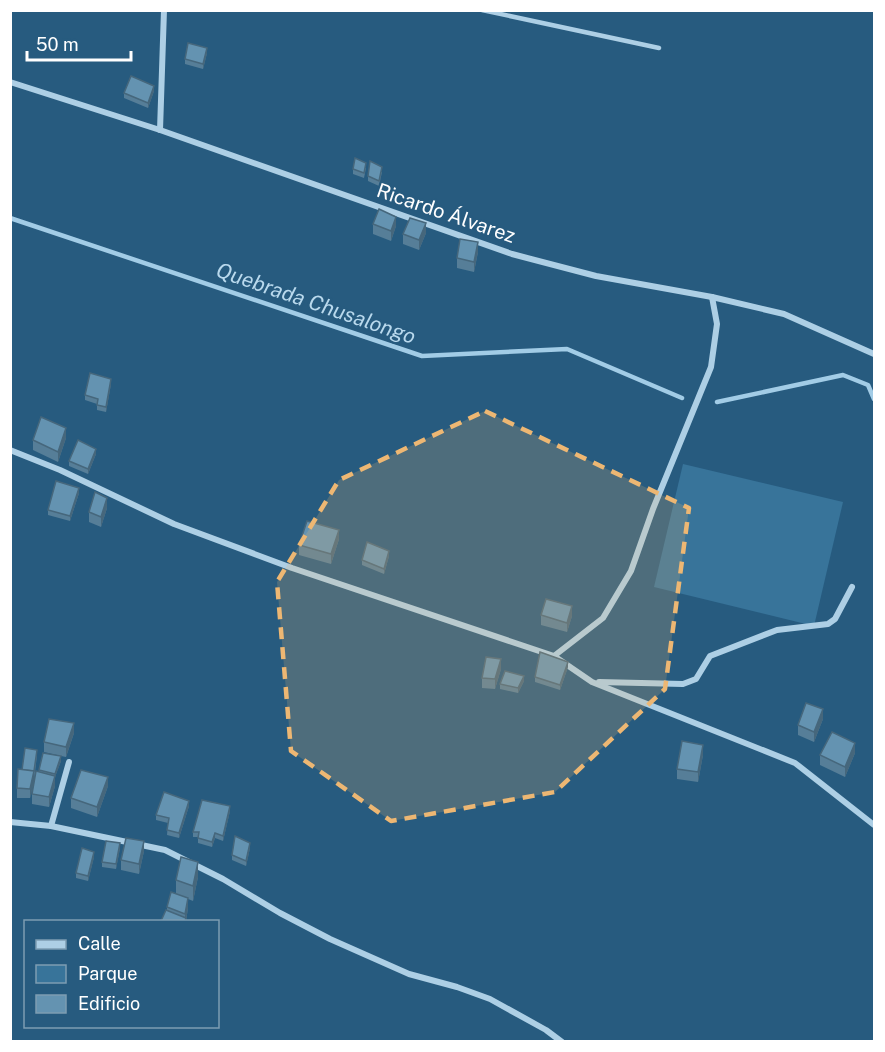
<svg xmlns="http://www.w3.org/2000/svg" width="885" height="1052" font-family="'Public Sans',sans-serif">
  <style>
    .green { fill: #38749a }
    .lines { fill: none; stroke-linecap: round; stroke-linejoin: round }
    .stream { stroke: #a2cce6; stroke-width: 4.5 }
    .service { stroke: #adcfe5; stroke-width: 4.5 }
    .minor { stroke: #adcfe5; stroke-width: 6 }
    .wall { fill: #567e98 }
    .shaded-wall { fill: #46677c }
    .building { fill: #6493b1; stroke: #46677c; stroke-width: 1.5 }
    .marked { fill: #edb773; fill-opacity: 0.2; stroke: #edb773; stroke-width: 4.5; stroke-dasharray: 12 8; stroke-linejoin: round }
    .labels { text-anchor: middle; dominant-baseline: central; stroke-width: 4.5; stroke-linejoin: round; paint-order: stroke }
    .street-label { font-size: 20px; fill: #fff; stroke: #275b7f }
    .water-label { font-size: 21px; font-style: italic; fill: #b9d9ed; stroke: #275b7f }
  </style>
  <rect width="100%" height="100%" fill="#275b7f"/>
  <polygon class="green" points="683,464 843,502 814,626 654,587"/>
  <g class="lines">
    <g class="stream">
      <polyline points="10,218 422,356 567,349 682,398"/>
      <polyline points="717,402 843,375 868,385 874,399"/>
    </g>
    <polyline class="service" points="482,10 659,48"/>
    <g class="minor">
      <polyline points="10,82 160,130 512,254 596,276 712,297 784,314 874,354"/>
      <polyline points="160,130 164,10"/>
      <polyline points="10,450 60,470 174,524 292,568 554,656 592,682 795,763 874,825"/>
      <polyline points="554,656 603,618 631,571 653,509 711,367 717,324 712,297"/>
      <polyline points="599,682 683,684 696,679 710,656 777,630 828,624 835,619 852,587"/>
      <polyline points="10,822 51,826 165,850 223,879 280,913 330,939 409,974 457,987 490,999 546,1030 562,1042"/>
      <polyline points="51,826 69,762"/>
    </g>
  </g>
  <g class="wall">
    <polygon points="207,53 203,69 185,64 185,59"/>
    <polygon points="154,91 148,108 124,98 124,93"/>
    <polygon points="366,168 364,178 353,174 353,169"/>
    <polygon points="382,172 379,186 368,181 368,176"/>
    <polygon points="373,224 396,226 391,241 373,234"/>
    <polygon points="426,233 419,250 403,244 403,234"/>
    <polygon points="478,252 474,272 457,268 457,258"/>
    <polygon points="111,384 106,412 97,410 97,404 85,400 85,395"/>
    <polygon points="66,438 58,462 33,450 33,440"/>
    <polygon points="96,454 88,474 69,466 69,461"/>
    <polygon points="79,493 70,521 48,515 48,510"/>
    <polygon points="107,508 101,527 89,522 89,512"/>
    <polygon points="339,539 331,564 299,555 299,545"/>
    <polygon points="389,556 384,574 362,565 362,560"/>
    <polygon points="541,615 572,616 567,632 541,625"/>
    <polygon points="568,667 560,690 535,682 535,677"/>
    <polygon points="501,669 495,689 482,688 482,678"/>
    <polygon points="524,681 518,693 500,689 500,684"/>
    <polygon points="823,719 814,742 798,735 798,725"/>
    <polygon points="74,733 66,757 61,756 61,761 55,777 55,786 49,807 32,804 32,794 39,770 57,755 44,752 44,742"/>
    <polygon points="855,753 845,777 820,765 820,755"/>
    <polygon points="37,755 34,781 30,798 17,798 17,788"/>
    <polygon points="703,755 698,782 677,779 677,769"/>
    <polygon points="108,786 97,817 71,808 71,798"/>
    <polygon points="189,806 179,838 167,835 168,823 156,820 156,815"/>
    <polygon points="230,811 223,841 215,838 212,847 198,843 198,837 193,837 193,832"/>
    <polygon points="120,848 116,869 102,867 102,862"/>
    <polygon points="250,848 246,866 232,860 232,855"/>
    <polygon points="144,851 139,874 121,870 121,860"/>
    <polygon points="94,857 88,881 76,878 76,873"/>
    <polygon points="198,877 193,901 188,899 188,908 186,921 167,910 167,907 176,894 176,880"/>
  </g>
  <g class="shaded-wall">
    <polygon points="207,48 207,53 203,69 203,64"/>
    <polygon points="154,86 154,91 148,108 148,103"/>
    <polygon points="396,217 396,226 391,241 391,231"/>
    <polygon points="426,223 426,233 419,250 419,240"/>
    <polygon points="478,242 478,252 474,272 474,262"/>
    <polygon points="111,379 111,384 106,412 106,407"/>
    <polygon points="66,428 66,438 58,462 58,452"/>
    <polygon points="96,449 96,454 88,474 88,469"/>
    <polygon points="79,488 79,493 70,521 70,516"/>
    <polygon points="107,498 107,508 101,527 101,517"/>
    <polygon points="339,530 339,539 331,564 331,554"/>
    <polygon points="389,551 389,556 384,574 384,569"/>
    <polygon points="572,606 572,616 567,632 567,623"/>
    <polygon points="501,659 501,669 495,689 495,679"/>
    <polygon points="568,662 568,667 560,690 560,685"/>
    <polygon points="524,676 524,681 518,693 518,688"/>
    <polygon points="823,709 823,719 814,742 814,732"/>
    <polygon points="74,723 74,733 66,757 66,747"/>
    <polygon points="855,743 855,753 845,777 845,767"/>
    <polygon points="703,745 703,755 698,782 698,772"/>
    <polygon points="61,756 61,761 55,777 55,786 49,807 49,797 55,778 55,774"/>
    <polygon points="34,771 34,781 30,798 30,789"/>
    <polygon points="108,777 108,786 97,817 97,807"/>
    <polygon points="189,801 189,806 179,838 179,833"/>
    <polygon points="230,806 230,811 223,841 223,836"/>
    <polygon points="215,833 215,838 212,847 212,842"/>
    <polygon points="144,841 144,851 139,874 139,864"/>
    <polygon points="120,843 120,848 116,869 116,864"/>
    <polygon points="250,843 250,848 246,866 246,861"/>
    <polygon points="94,852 94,857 88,881 88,876"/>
    <polygon points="198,862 198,877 193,901 193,886"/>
    <polygon points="188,898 188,908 186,921 185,921 185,914"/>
  </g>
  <g class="building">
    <polygon points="188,43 207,48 203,64 185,59"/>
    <polygon points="131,76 154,86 148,103 124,93"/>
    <polygon points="355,158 366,163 364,173 353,169"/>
    <polygon points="370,161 382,167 379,181 368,176"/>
    <polygon points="379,209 396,217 391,231 373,224"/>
    <polygon points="410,218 426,223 419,240 403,234"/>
    <polygon points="460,239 478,242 474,262 457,258"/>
    <polygon points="90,373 111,379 106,407 97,405 98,399 85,395"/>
    <polygon points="41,417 66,428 58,452 33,440"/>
    <polygon points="78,440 96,449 88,469 69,461"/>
    <polygon points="56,481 79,488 70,516 48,510"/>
    <polygon points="95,492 107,498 101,517 89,512"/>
    <polygon points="307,521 339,530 331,554 299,545"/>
    <polygon points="367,542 389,551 384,569 362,560"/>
    <polygon points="546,599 572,606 567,623 541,615"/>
    <polygon points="540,652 568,662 560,685 535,677"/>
    <polygon points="486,657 501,659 495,679 482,678"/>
    <polygon points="505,671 524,676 518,688 500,684"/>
    <polygon points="806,703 823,709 814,732 798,725"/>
    <polygon points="49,719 74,723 66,747 44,742"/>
    <polygon points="832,732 855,743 845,767 820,755"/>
    <polygon points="682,741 703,745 698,772 677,769"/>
    <polygon points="25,748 37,750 34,771 22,770"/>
    <polygon points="43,753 61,756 55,774 39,770"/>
    <polygon points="18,769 34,771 30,789 17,788"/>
    <polygon points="81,770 108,777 97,807 71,798"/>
    <polygon points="36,771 55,776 49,797 32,794"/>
    <polygon points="164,792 189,801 179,833 167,830 169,818 156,815"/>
    <polygon points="202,800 230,806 223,836 215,833 212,842 198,838 199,832 193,832"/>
    <polygon points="235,836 250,843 246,861 232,855"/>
    <polygon points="126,838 144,841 139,864 121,860"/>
    <polygon points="106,841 120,843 116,864 102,862"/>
    <polygon points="82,848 94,852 88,876 76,873"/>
    <polygon points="181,857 198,862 193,886 176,880"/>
    <polygon points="171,892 188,898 185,914 167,907"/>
    <polygon points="166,910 186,918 185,921 161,921"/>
  </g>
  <path class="marked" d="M485 411 689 508 665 689 555 792 391 821 291 751 277 582 339 480Z"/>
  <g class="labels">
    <g class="street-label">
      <text transform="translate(446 213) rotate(19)">Ricardo Álvarez</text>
    </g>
    <g class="water-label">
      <text transform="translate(316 303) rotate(19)">Quebrada Chusalongo</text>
    </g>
  </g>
  <rect width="885" height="1052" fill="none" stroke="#ffffff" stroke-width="24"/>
  <rect x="24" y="920" width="195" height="108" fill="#275b7f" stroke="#7d9db2" stroke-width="1.5"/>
  <rect x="36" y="940" width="30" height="9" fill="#adcfe5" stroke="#7d9db2" stroke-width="1.5"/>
  <text x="78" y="950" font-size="18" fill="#ffffff">Calle</text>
  <rect x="36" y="965" width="30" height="18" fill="#38749a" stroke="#7d9db2" stroke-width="1.5"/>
  <text x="78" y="980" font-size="18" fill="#ffffff">Parque</text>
  <rect x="36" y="995" width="30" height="18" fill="#6493b1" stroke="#7d9db2" stroke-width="1.5"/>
  <text x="78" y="1010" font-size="18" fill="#ffffff">Edificio</text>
  <path d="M27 51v9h104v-9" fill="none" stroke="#ffffff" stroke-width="3"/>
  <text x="36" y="51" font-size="18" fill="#ffffff" stroke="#275b7f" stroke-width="4.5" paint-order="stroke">50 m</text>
</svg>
